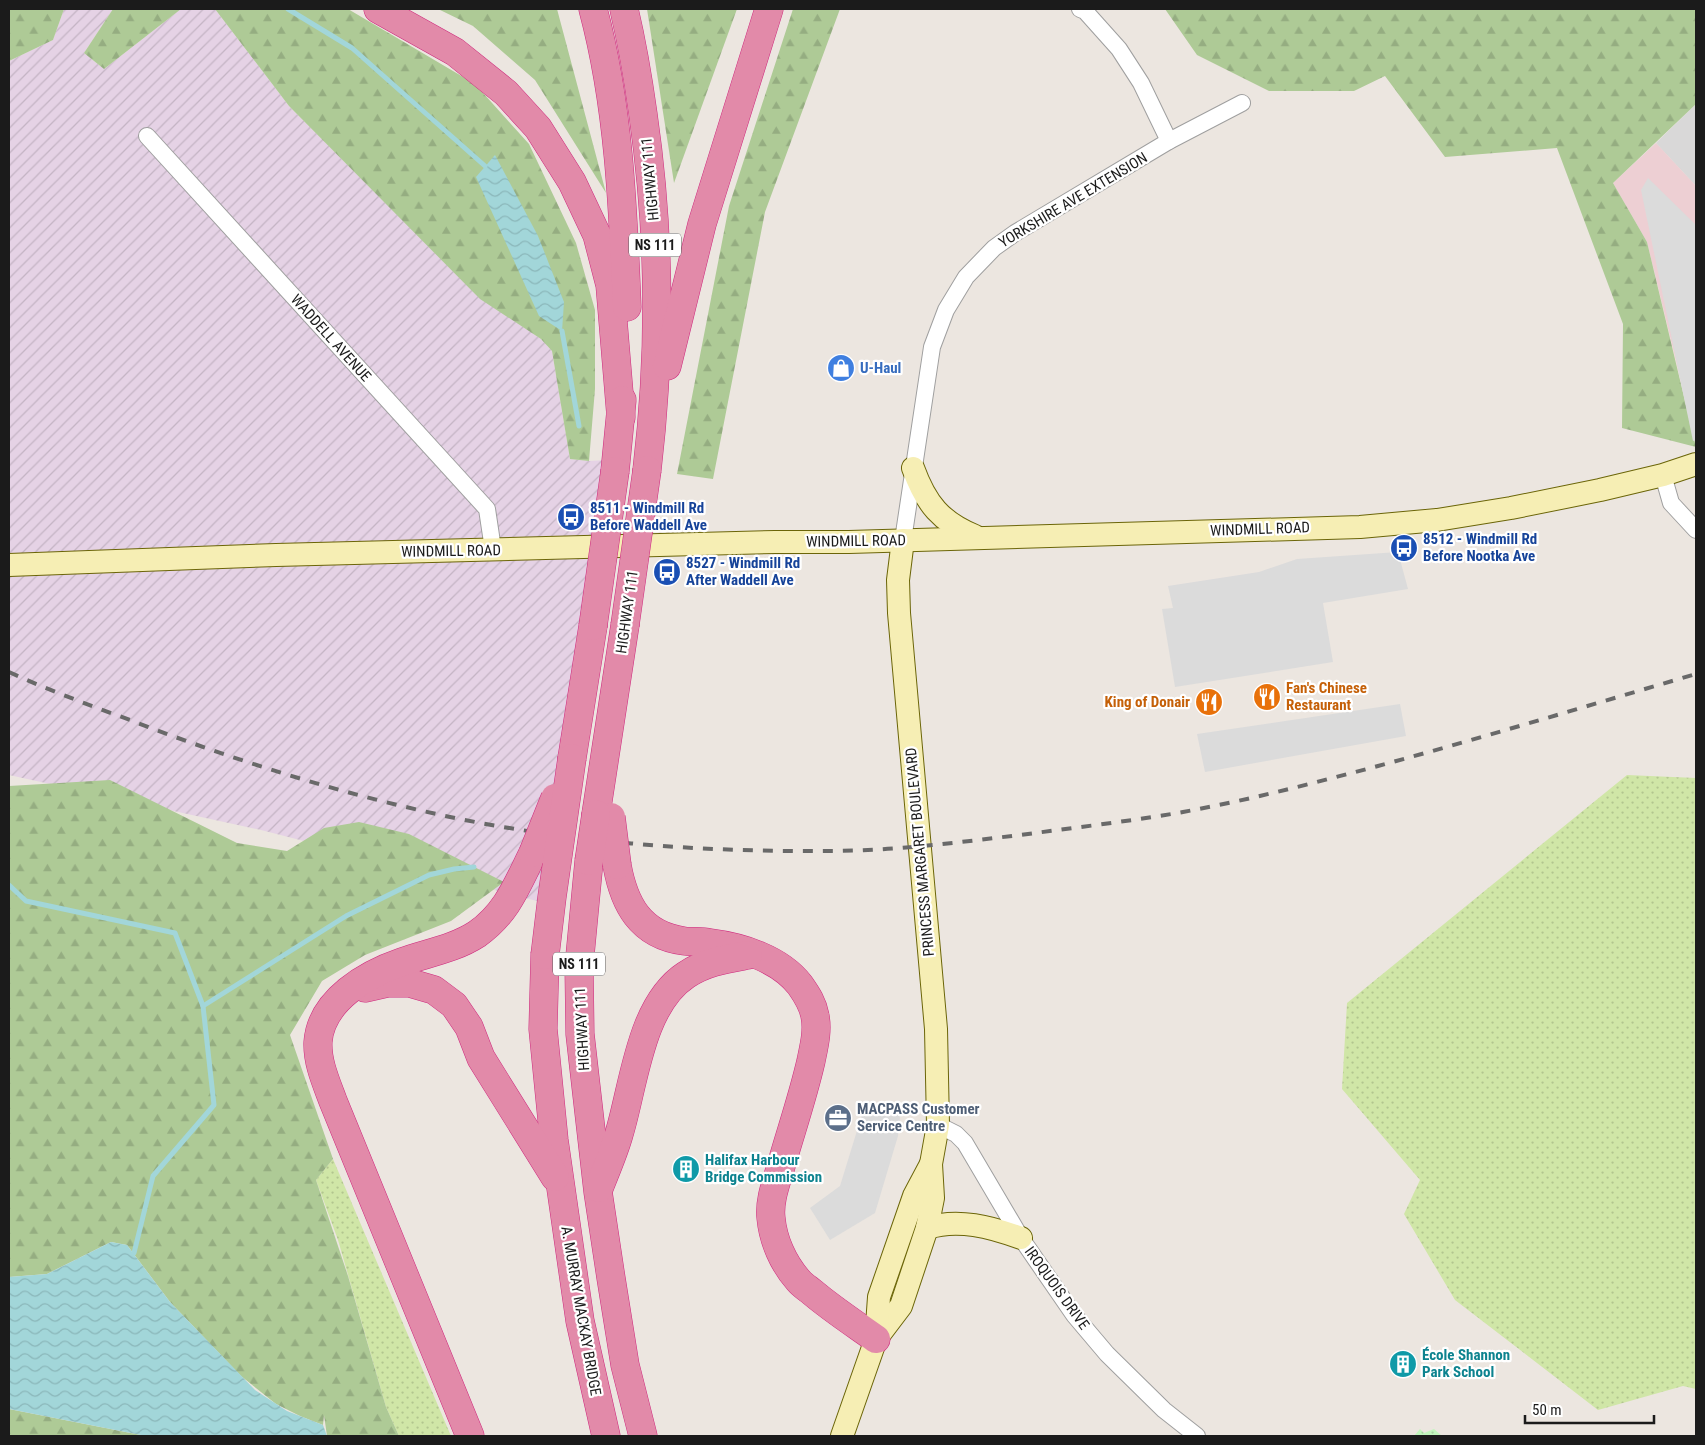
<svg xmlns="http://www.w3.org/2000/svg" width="1705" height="1445" font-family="'Roboto Condensed',sans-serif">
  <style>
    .residential { fill: #d9d8d8 }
    .commercial { fill: #edcfd3 }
    .industrial { fill: url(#industrial-furrows) }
    .grass { fill: url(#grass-dots) }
    .forest { fill: url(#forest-firs) }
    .park { fill: url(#park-dots) }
    .parking { fill: #dbdbdb }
    .water { fill: url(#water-waves) }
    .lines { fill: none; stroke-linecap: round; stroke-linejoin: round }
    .stream { stroke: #a2d6d9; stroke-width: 5 }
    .street-casing { stroke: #9f9f9f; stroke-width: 18 }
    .secondary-casing { stroke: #6b6508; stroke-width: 24 }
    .highway-casing { stroke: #ce2a7e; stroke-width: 29 }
    .street { stroke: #fff; stroke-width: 16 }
    .secondary { stroke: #f6eeb4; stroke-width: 22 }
    .highway { stroke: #e28aa9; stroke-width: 28 }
    .rail { stroke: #696969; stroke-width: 4; stroke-dasharray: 10 10; stroke-linecap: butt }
    .highway-bridge-casing { stroke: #ce2a7e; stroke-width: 29; stroke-linecap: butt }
    .highway-bridge { stroke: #e28aa9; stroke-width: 28 }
    .labels { text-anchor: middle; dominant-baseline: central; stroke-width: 4.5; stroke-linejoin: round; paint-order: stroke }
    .shield { fill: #fff; stroke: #5f5f5f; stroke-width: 1 }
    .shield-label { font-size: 14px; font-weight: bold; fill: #1b1b1b }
    .street-label { font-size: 15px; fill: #1b1b1b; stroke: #fff }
    .shop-label { font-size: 15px; font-weight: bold; fill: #366cbe; stroke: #fff; text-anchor: start }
    .transit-label { font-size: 15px; font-weight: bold; fill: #164399; stroke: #fff; text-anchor: start }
    .food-label { font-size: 15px; font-weight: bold; fill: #c56008; stroke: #fff; text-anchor: start }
    .service-label { font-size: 15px; font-weight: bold; fill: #4e5e75; stroke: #fff; text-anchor: start }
    .culture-label { font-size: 15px; font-weight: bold; fill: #0d838f; stroke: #fff; text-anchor: start }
  </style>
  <defs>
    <pattern id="industrial-furrows" width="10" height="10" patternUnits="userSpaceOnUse" patternTransform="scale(1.25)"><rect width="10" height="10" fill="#e5d2e5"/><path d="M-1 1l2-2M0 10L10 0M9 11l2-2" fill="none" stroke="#c4b4c4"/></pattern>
    <pattern id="grass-dots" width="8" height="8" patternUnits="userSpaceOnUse" patternTransform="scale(1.25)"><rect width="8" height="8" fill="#d0e6a7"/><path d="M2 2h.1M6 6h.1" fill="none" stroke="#b2c58f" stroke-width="1.8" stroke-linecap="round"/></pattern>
    <pattern id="forest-firs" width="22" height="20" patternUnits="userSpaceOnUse" patternTransform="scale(1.25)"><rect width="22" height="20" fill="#aeca96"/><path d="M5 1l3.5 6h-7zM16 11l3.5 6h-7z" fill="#95ad81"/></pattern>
    <pattern id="park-dots" width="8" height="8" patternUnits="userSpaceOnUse" patternTransform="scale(1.25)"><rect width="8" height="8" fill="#c2f6bd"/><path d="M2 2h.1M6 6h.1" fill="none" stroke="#a6d2a2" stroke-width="1.8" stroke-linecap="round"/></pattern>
    <pattern id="water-waves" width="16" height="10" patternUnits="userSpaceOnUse" patternTransform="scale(1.25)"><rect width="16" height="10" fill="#a2d6d9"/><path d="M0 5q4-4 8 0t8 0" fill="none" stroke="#8bb7ba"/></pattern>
  </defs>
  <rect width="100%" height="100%" fill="#ece6e0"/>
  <polygon class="residential" points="1696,104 1696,186 1656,143"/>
  <polygon class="commercial" points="1656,143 1696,186 1696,443 1647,242 1613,183"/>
  <polygon class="industrial" points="64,9 113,9 84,53 104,69 181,9 215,9 289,106 480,298 541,339 552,351 570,459 589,461 627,459 560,907 261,830 9,775 9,61 53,40"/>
  <g class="grass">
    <polygon points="1627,775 1696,778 1696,1389 1683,1386 1598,1410 1455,1300 1404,1214 1420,1180 1342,1089 1347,1003"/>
    <polygon points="333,1159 451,1436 399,1436 386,1407 338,1240 316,1180"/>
  </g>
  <g class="forest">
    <polygon points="9,9 64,9 53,40 9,61"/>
    <polygon points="113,9 181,9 104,69 84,53"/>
    <polygon points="215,9 348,9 475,84 529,144 576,243 595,310 595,389 589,461 570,459 552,351 541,339 480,299 289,106"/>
    <polygon points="438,9 557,9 606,193 535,80 473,26"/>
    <polygon points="647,9 737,9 674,183"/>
    <polygon points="793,9 840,9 765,212 713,479 677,474 729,206"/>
    <polygon points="1165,9 1696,9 1696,104 1613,183 1647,242 1696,447 1622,428 1623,324 1557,148 1445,157 1385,76 1354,91 1269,91 1197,55"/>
    <polygon points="110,780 237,843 287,851 324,828 359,822 409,834 504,882 451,921 365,955 322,981 290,1035 333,1159 316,1180 348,1276 386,1407 399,1436 327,1436 324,1415 323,1425 300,1416 276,1404 241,1376 170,1302 127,1245 111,1242 47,1274 9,1277 9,786"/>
    <polygon points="9,1409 146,1436 9,1436"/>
  </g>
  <polygon class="park" points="1420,1429 1424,1433 1434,1429 1442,1436 1414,1436"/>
  <g class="parking">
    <polygon points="1648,178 1696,225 1696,440 1693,441 1641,190"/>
    <polygon points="1398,552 1408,589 1323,603 1333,662 1175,687 1162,609 1173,608 1168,586 1259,572 1297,559"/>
    <polygon points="1400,704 1406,736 1205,772 1197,734"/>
    <polygon points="901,1107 898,1136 875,1213 830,1240 810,1208 840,1186 864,1108"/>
  </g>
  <g class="water">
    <polygon points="495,155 538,236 564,302 562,331 539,316 476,177"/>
    <polygon points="111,1242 127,1245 170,1302 255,1390 287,1411 323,1425 327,1436 146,1436 9,1409 9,1277 47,1274"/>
  </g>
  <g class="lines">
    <g class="stream">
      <polyline points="288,9 352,48 485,166"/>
      <polyline points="562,331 579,426"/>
      <polyline points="9,885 26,901 175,933 203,1006 214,1105 153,1176 134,1253"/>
      <polyline points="203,1006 346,916 429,875 454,869 474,867"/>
    </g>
    <g class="street-casing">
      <g id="street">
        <polyline points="1080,9 1085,11 1119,49 1141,83 1169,141"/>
        <polyline points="147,136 487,509 493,549"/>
        <polyline points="1663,475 1671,503 1696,530"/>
        <polyline points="903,540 932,347 946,310 966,277 994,248 1015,233 1169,141 1242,103"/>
        <polyline points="938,1125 956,1134 965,1143 1021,1238 1074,1315 1107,1354 1164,1410 1197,1436"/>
      </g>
    </g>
    <g class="secondary-casing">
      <g id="secondary">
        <path d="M913 468C926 504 941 522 975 536"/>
        <polyline points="9,565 276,555 775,542 849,542 1360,527 1437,520 1511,508 1600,490 1663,475 1696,464"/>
        <path d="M927 1228C958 1218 991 1227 1021 1238"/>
        <polyline points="876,1339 901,1306 927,1228 933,1198 931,1164 938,1125 936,1029 899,613 898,580 903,540"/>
        <polyline points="842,1436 876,1339 879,1297 914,1196 931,1164"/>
      </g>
    </g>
    <g class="highway-casing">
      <g id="highway">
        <polyline points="378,9 455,52 506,93 538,128 572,182 597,235 610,285 621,417"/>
        <path d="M593 9C619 106 623 207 627 307"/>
        <path d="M624 9C632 43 638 78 643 114 660 231 661 352 647 470"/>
        <polyline points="667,366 702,224 769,9"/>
        <polyline points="615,471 622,400"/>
        <polyline points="572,758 593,626"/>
        <polyline points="596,814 625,625"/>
        <polyline points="589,861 579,966 580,1034 598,1192 611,1278 625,1365 643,1436"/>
        <path d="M617 865C624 904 640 935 684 941 692 942 701 941 710 943 742 947 780 959 800 985 807 995 813 1004 815 1016 818 1031 814 1046 811 1061 803 1096 791 1131 781 1166 776 1183 769 1201 771 1218 773 1240 783 1263 798 1280 802 1285 807 1288 812 1292 832 1309 855 1324 876 1339"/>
        <polyline points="545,955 543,1029 554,1140 580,1321 606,1436"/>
        <polyline points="365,988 387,983 410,983 434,990 454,1005 469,1027 481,1058 555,1177"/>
        <path d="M599 1188C606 1170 614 1152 619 1134 634 1085 640 1005 686 975 705 962 726 959 748 955"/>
        <path d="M470 1436 333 1101C326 1082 317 1062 318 1042 321 1000 367 974 402 962 427 953 454 949 477 934 507 913 517 885 533 853"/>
      </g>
    </g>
    <use href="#street" class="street"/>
    <use href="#secondary" class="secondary"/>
    <use href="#highway" class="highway"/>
    <path class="rail" d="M9 672C48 690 89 705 130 720 236 761 345 795 455 818 577 843 704 852 828 851 895 851 961 842 1028 834 1079 827 1132 821 1183 812 1249 800 1314 783 1378 766 1485 737 1590 705 1696 674"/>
    <g class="highway-bridge-casing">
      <g id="highway-bridge">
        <polyline points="625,625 647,470"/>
        <polyline points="593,626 615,471"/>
        <polyline points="611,817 617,865"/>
        <polyline points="533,853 555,798"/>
        <polyline points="589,861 596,814"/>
        <polyline points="545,955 552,897 572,758"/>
      </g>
    </g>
    <use href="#highway-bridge" class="highway-bridge"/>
  </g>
  <defs>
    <g id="shop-disc" transform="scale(1.4375)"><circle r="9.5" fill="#3f7fe0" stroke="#fff"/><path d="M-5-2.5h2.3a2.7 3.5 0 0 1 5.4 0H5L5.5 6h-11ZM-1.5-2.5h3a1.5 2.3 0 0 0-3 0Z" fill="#fff"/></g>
    <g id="bus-disc" transform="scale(1.4375)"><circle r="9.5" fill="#1a4fb4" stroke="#fff"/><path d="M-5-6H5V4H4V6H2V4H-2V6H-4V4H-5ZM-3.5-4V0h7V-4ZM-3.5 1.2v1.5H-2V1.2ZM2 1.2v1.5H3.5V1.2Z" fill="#fff"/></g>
    <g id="restaurant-disc" transform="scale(1.4375)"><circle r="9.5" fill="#e8710a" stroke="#fff"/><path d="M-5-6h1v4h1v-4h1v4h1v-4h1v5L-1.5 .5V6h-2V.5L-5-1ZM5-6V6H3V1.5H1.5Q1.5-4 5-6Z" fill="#fff"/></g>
    <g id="office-disc" transform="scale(1.4375)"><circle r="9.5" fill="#5c6f8a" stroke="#fff"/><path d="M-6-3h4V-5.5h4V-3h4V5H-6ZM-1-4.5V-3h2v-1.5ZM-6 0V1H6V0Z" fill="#fff"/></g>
    <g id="building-disc" transform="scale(1.4375)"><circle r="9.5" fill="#0f9aa8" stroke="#fff"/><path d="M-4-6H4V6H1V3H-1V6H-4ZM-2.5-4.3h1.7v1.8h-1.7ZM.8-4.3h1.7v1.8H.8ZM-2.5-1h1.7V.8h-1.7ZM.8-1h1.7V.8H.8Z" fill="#fff"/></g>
  </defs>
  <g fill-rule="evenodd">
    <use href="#shop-disc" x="841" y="368"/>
    <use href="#bus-disc" x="571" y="517"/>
    <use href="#bus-disc" x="1404" y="548"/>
    <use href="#bus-disc" x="667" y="572"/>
    <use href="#restaurant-disc" x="1267" y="697"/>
    <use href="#restaurant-disc" x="1209" y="702"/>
    <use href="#office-disc" x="838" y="1118"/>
    <use href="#building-disc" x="686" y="1169"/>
    <use href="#building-disc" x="1403" y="1364"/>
  </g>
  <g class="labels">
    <g class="shield">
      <rect x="629" y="233.5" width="52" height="23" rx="4"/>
      <rect x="553" y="952.5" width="52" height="23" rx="4"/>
    </g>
    <g class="shield-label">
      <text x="655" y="245">NS 111</text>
      <text x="579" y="964">NS 111</text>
    </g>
    <g class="street-label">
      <text transform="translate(650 179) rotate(-95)">HIGHWAY 111</text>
      <text transform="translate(1073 200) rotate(-31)">YORKSHIRE AVE EXTENSION</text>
      <text transform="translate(331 338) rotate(48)">WADDELL AVENUE</text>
      <text transform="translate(1260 529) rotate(-2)">WINDMILL ROAD</text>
      <text transform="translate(856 541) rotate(-1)">WINDMILL ROAD</text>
      <text transform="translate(451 551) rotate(-1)">WINDMILL ROAD</text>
      <text transform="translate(627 612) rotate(-82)">HIGHWAY 111</text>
      <text transform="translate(920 852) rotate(-95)">PRINCESS MARGARET BOULEVARD</text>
      <text transform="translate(582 1029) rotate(-93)">HIGHWAY 111</text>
      <text transform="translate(1057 1288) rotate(54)">IROQUOIS DRIVE</text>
      <text transform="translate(581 1311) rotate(80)">A. MURRAY MACKAY BRIDGE</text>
    </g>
    <g class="shop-label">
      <text x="860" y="368">U-Haul</text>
    </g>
    <g class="transit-label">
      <text x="590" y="508">8511 - Windmill Rd<tspan x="590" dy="17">Before Waddell Ave</tspan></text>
      <text x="1423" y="539">8512 - Windmill Rd<tspan x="1423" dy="17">Before Nootka Ave</tspan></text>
      <text x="686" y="563">8527 - Windmill Rd<tspan x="686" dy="17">After Waddell Ave</tspan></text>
    </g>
    <g class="food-label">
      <text x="1286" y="688">Fan's Chinese<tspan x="1286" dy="17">Restaurant</tspan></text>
      <text x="1190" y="702" text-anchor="end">King of Donair</text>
    </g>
    <g class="service-label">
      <text x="857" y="1109">MACPASS Customer<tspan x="857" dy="17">Service Centre</tspan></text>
    </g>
    <g class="culture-label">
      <text x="705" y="1160">Halifax Harbour<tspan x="705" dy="17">Bridge Commission</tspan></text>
      <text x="1422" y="1355">École Shannon<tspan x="1422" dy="17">Park School</tspan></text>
    </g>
  </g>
  <rect width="1705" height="1445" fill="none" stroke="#1b1b1b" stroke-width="20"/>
  <path d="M1525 1415v8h129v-8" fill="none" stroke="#1b1b1b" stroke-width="2.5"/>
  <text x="1532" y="1415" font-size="15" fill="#1b1b1b" stroke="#ffffff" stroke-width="4" paint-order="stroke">50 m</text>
</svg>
